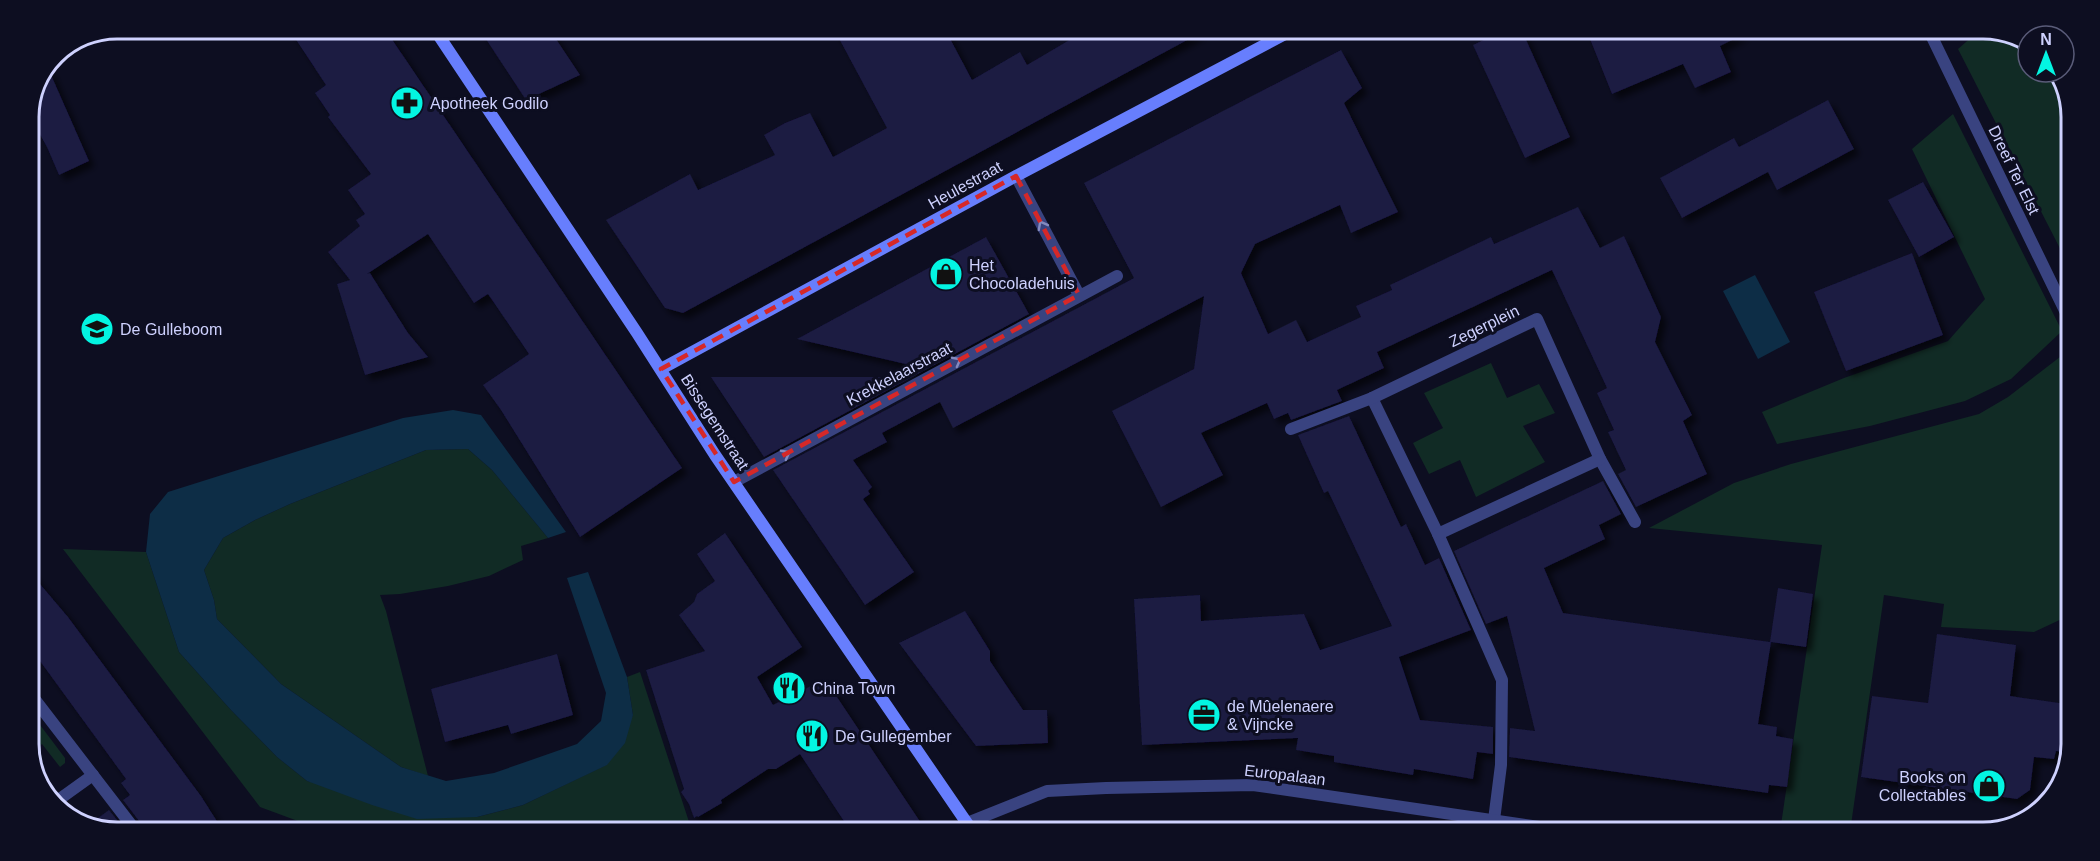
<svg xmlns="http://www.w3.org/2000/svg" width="2100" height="861" font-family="Helvetica,sans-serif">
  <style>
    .green { fill: #112b25 }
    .water { fill: #0d2d46 }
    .building { fill: #1b1a42; filter: url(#shadow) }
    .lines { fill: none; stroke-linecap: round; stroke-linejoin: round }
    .street { stroke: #394380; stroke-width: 12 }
    .secondary { stroke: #677efd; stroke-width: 12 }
    .oneway { stroke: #848abf }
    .marked { fill: none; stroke: #d62828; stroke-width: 4.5; stroke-dasharray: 12 8; stroke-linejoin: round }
    .labels { text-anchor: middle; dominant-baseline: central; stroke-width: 6; stroke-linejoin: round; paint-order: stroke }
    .poi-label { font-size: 16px; fill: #ced1fe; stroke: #0d0e21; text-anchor: start }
    .street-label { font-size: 16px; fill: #ced1fe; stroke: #0d0e21 }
    .rim { fill: none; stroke: #ced1fe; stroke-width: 3 }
  </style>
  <defs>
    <filter id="shadow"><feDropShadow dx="5.5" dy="5.5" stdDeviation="3" flood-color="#0009"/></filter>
  </defs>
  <rect width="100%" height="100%" fill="#0d0e21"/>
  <g class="green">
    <polygon points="1974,35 2016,35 2028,44 2028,72 2057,72 2071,112 2070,268 1958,49"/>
    <polygon points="1953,114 2062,331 2011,379 1965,401 1870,426 1777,444 1762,412 1844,378 1948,341 1985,299 1912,149"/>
    <polygon points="2069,350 2066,617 2034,632 1941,627 1944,604 1884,595 1850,832 1781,825 1822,545 1649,528 1734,483 1791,464 1979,414 2008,397"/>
    <polygon points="1491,363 1507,398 1539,384 1555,413 1523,426 1545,462 1476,497 1460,460 1429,474 1413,443 1443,428 1424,393"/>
    <polygon points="468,449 492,470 548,538 521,546 523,560 489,576 448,586 400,594 380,595 386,611 428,776 401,767 281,684 217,619 214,600 204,570 223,538 255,520 290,504 426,450"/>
    <polygon points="63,549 146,552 179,652 230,709 277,757 307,781 477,817 523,805 606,765 633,715 627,677 640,672 691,828 314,827 260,807"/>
    <polygon points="29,712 31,713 65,758 65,763 60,767 42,744 30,754 29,744 37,738 29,728"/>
  </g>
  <g class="water">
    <polygon points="1755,275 1790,342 1758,359 1723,291"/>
    <polygon points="453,410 481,415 566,532 548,538 492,470 468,449 426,450 290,504 255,520 223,538 204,570 214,600 217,619 281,684 401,767 446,781 494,773 577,744 601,721 606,693 567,578 588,572 627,677 633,715 625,743 607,765 523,805 477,817 417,819 372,805 307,781 277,757 230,709 179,652 146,552 150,514 168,492 403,418"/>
  </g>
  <g class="building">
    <polygon points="289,29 385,29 682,468 580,537 501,410 483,385 529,354 488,294 474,303 428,234 367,274 370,273 408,333 428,357 365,375 337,284 350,280 328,252 360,226 356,220 365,214 348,190 371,174 328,117 330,115 315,93 326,85"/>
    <polygon points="480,30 550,30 580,75 526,100"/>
    <polygon points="835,31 946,31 972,80 1020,52 1027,65 1083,32 1202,32 683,313 665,308 606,220 690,174 698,190 775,155 764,135 785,123 810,113 833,157 887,128"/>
    <polygon points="1498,33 1523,33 1570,137 1525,158 1473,45"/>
    <polygon points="1588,34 1744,34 1720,46 1731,72 1695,88 1683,64 1612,94"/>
    <polygon points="1341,50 1362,88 1344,103 1398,212 1351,233 1340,205 1255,244 1241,273 1268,334 1296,320 1307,342 1361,317 1356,306 1392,290 1390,285 1491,237 1494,244 1578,207 1600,248 1624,236 1661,317 1655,342 1692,415 1683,421 1707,474 1636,507 1618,474 1626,470 1608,432 1614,430 1597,393 1607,388 1552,270 1377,352 1384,368 1337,390 1342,401 1291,420 1288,413 1274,419 1267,403 1201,433 1223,475 1161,507 1112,411 1194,369 1204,296 953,428 940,402 882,433 887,442 853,460 872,487 868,491 870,494 863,499 914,572 865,605 773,470 1134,278 1084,183"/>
    <polygon points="48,68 89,161 59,175 47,147 29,115"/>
    <polygon points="1828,100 1854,149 1777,190 1768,172 1682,218 1660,178 1734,138 1739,147"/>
    <polygon points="1923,182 1954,237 1919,257 1888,200"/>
    <polygon points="986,237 1029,314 764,457 711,377 909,377 910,365 797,339"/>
    <polygon points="1912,253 1943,335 1846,371 1814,292"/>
    <polygon points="1349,416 1401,527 1406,524 1425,565 1439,558 1471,630 1399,657 1420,720 1493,727 1493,754 1477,752 1473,779 1414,769 1413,775 1334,762 1334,756 1296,750 1298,738 1142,745 1134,599 1200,595 1201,621 1304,614 1320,650 1392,626 1328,491 1324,493 1298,435"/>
    <polygon points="1603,481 1621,514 1599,525 1605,539 1544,568 1563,613 1770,642 1778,588 1813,594 1806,647 1771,642 1758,724 1777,727 1776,736 1793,739 1787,787 1769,785 1768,793 1509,757 1510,728 1535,731 1507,616 1486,624 1454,551"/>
    <polygon points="725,533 802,647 757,677 773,705 825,679 925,829 849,829 800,754 776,769 768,769 721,800 722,803 698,817 697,816 694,818 689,804 681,792 684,789 646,670 705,651 679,615 694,602 697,594 715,581 697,554"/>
    <polygon points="29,571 68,617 201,796 220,826 140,826 139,821 123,800 130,795 121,783 126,779 29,646"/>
    <polygon points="965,611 990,651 990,661 1023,710 1047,710 1048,743 976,746 899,643"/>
    <polygon points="1937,634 2016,645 2010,696 2066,704 2065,752 2056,751 2054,759 2034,757 2030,790 2017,799 1861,777 1872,696 1928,703"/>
    <polygon points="557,654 573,715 511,734 508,725 445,742 431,689"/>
    <polygon points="109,810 122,826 87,826"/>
  </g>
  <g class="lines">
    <g class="street">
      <polyline points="1931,35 2069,319"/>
      <polyline points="1016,176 1079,295"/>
      <polyline points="1372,398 1438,534 1502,680 1501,765 1494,820"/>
      <polyline points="1291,429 1372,398 1537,319 1600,459 1635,522"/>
      <polyline points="734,482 1117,276"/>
      <polyline points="1438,534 1600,459"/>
      <polyline points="29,692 132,826"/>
      <polyline points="54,803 93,775"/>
      <polyline points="957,829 967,823 1047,791 1106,788 1253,785 1567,831"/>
    </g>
    <g class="secondary">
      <polyline points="435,30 637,333 715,455 971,829"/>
      <polyline points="661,369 1016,176 1287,33"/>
    </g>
  </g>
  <defs><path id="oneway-chevron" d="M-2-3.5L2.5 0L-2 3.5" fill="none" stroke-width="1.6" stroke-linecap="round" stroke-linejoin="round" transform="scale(1.5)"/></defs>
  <g class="oneway">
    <use href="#oneway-chevron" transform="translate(1042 225) rotate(-118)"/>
    <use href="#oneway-chevron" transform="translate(957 361) rotate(-28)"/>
    <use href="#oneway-chevron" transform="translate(786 454) rotate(-28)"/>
  </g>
  <path class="marked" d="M1016 176 1079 295 734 482 661 369Z"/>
  <defs>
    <g id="pharmacy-disc" transform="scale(1.725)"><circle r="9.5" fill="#03f5e2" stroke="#0d0e21"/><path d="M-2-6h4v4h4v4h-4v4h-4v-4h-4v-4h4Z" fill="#111"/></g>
    <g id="shop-disc" transform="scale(1.725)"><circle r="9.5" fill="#03f5e2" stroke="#0d0e21"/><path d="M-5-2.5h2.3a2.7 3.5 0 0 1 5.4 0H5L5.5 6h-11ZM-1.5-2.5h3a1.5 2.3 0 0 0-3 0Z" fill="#111"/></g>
    <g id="school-disc" transform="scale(1.725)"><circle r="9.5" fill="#03f5e2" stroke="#0d0e21"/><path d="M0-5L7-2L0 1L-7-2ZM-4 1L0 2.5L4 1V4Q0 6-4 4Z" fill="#111"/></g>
    <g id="restaurant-disc" transform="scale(1.725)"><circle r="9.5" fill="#03f5e2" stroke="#0d0e21"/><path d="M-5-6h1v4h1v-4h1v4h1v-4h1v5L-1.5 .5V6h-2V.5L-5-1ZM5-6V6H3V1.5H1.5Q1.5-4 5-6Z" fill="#111"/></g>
    <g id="office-disc" transform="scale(1.725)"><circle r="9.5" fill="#03f5e2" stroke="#0d0e21"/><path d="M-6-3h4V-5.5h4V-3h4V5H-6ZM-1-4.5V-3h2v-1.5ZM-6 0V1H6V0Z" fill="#111"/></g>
  </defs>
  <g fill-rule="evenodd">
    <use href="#pharmacy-disc" x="407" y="103"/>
    <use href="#shop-disc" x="946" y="274"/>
    <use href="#school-disc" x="97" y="329"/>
    <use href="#restaurant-disc" x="789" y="688"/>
    <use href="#office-disc" x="1204" y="715"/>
    <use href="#restaurant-disc" x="812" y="736"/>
    <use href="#shop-disc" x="1989" y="786"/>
  </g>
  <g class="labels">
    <g class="poi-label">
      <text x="430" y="103">Apotheek Godilo</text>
      <text x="969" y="265">Het<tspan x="969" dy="18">Chocoladehuis</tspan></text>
      <text x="120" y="329">De Gulleboom</text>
      <text x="812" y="688">China Town</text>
      <text x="1227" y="706">de Mûelenaere<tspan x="1227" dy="18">&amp; Vijncke</tspan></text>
      <text x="835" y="736">De Gullegember</text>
      <text x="1966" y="777" text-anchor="end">Books on<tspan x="1966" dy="18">Collectables</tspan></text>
    </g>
    <g class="street-label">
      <text transform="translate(2014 170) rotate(64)">Dreef Ter Elst</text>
      <text transform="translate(965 185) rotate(-29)">Heulestraat</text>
      <text transform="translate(1484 326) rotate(-26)">Zegerplein</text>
      <text transform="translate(899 374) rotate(-28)">Krekkelaarstraat</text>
      <text transform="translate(715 422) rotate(57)">Bissegemstraat</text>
      <text transform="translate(1285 775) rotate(7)">Europalaan</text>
    </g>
  </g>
  <path d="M0 0H2100V861H0ZM117 39H1983A78 78 0 0 1 2061 117V744A78 78 0 0 1 1983 822H117A78 78 0 0 1 39 744V117A78 78 0 0 1 117 39Z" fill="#0d0e21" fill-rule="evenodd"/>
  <path class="rim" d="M117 39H1983A78 78 0 0 1 2061 117V744A78 78 0 0 1 1983 822H117A78 78 0 0 1 39 744V117A78 78 0 0 1 117 39Z"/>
  <g transform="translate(2046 54)"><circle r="28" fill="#0d0e21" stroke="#5a5c79" stroke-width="1.5"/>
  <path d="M0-4.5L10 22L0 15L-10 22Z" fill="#03f5e2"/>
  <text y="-9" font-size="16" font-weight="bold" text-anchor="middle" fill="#ced1fe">N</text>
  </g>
</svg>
